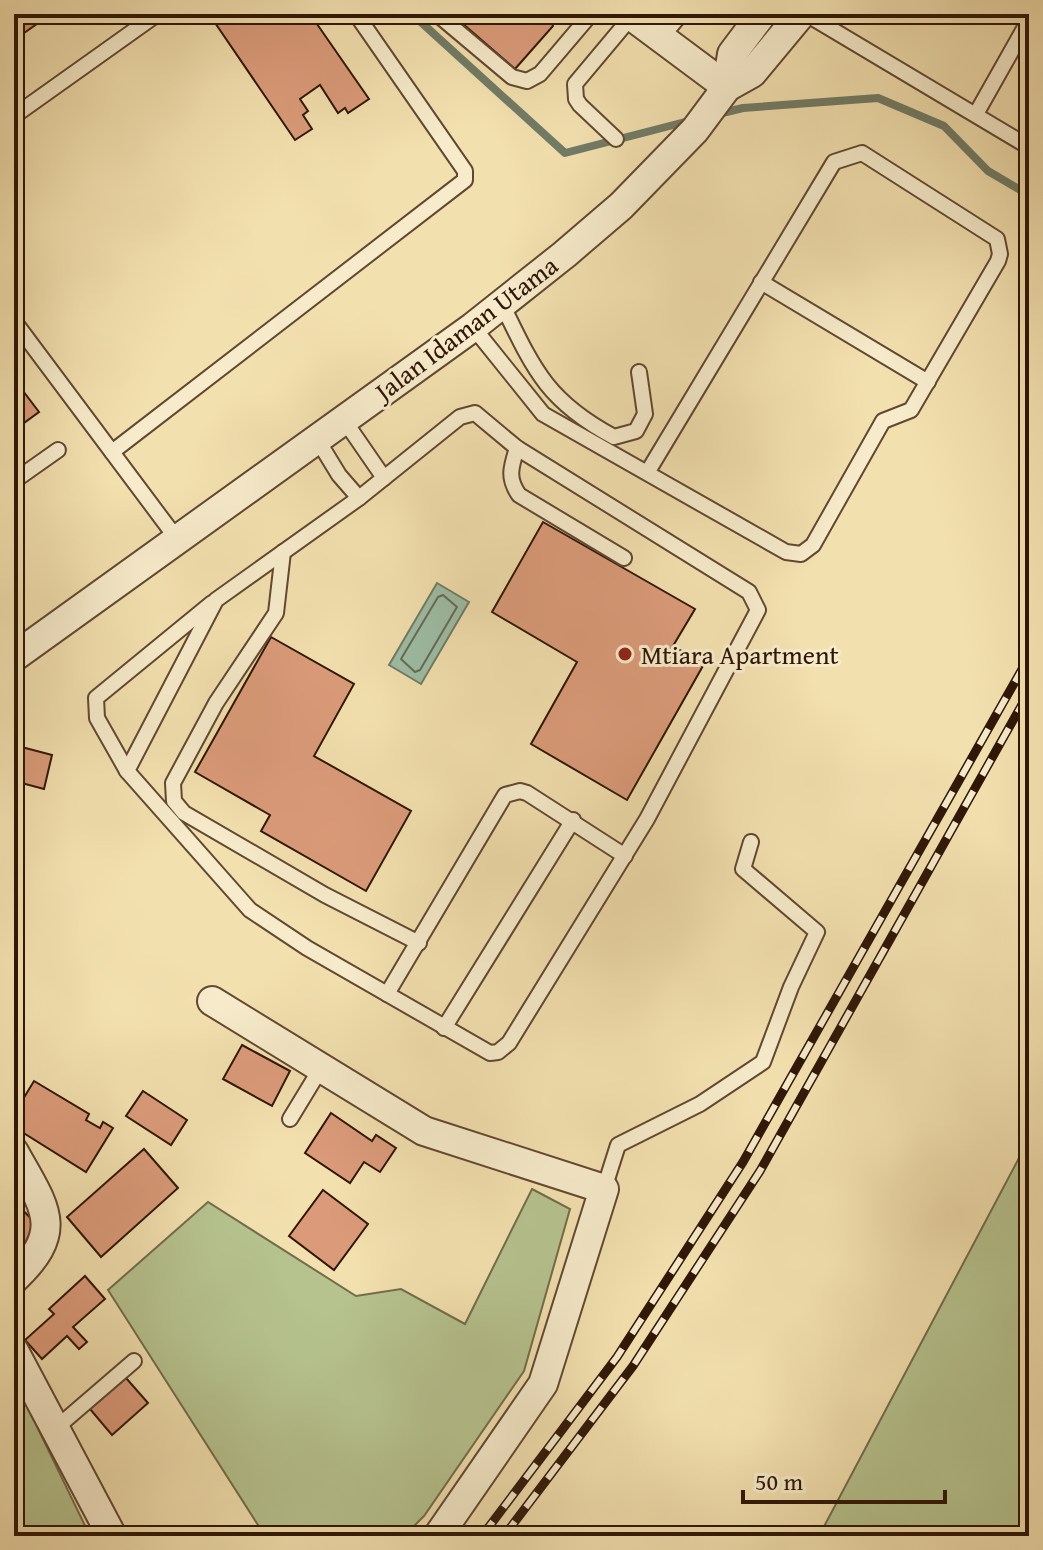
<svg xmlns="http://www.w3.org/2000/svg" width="1043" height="1550" font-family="'Gentium Book Plus',serif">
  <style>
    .green { fill: #b6c38f; stroke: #726c4b; stroke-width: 2 }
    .water { fill: #9dbea6; stroke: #717b66; stroke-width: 2 }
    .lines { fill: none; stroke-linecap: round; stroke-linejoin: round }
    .shore { stroke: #666a56; stroke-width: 2 }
    .stream { stroke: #717b66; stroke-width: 8 }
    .building { fill: #db9b7a; stroke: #2f1607; stroke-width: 2 }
    .service-casing { stroke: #604831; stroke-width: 18 }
    .minor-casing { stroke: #604831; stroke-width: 32 }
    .service { stroke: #f7ebcb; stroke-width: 14 }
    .minor { stroke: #f7ebcb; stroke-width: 28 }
    .rail-casing { stroke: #2f1607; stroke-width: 9 }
    .rail { stroke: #f7ebcb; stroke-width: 6; stroke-dasharray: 18; stroke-linecap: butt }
    .poi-dot { fill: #8f2418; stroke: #f7ebcb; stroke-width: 3 }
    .labels { text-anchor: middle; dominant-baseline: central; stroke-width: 6; stroke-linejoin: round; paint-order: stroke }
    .street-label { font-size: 26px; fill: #2f1607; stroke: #f7ebcb }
    .poi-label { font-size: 26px; fill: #2f1607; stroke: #f7ebcb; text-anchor: start }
  </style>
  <rect width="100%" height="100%" fill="#f3e0af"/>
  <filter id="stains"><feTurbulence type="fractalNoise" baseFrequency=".0025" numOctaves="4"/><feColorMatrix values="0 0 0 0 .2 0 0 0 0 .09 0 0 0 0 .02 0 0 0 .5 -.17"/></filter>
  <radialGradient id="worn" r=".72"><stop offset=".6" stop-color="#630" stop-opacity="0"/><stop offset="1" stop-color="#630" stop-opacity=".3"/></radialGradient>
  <g class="green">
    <polygon points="1029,1139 1029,1536 819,1536"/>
    <polygon points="532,1189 570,1209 524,1371 424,1516 404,1536 265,1536 108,1290 208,1202 356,1296 401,1289 465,1324"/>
    <polygon points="14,1379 90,1536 14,1536"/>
  </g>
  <polygon class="water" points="437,583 469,602 421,684 389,665"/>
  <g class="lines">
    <polygon class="shore" points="443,595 457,607 420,670 415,672 401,659 438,597"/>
    <g class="stream">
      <polyline points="412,14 565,153 689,121"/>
      <polyline points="718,114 743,108 878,98 944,126 988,171 1029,195"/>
    </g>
  </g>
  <g class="building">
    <polygon points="14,14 51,14 14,40"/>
    <polygon points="209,14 310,14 369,99 348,113 345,108 338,113 320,85 300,99 308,111 303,115 312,129 295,140"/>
    <polygon points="457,14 549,14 553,26 515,69 455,17"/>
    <polygon points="14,379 39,412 17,428 14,424"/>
    <polygon points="543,522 695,609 673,646 704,664 627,800 531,744 577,662 492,612"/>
    <polygon points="271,637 354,684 314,756 411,811 366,891 261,831 270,815 195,772"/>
    <polygon points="14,745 52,755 44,789 14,781"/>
    <polygon points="242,1045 290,1071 272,1106 223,1079"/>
    <polygon points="34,1081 89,1114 86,1120 100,1128 103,1122 113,1128 86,1172 14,1127 14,1114"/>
    <polygon points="143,1091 187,1120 171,1145 126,1116"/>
    <polygon points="331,1113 372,1141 376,1135 396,1148 380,1172 364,1162 350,1183 305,1153"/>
    <polygon points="144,1149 178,1188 101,1257 67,1217"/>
    <polygon points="323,1190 368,1224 334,1270 289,1236"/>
    <polygon points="14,1201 41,1229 14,1254"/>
    <polygon points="85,1276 105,1299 73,1327 87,1342 79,1349 67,1336 42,1359 25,1340 54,1314 49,1309"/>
    <polygon points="126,1378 148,1403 112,1435 90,1409"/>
  </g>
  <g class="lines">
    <g class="service-casing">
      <g id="service">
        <polyline points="437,14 512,77 527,81 540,74 591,14"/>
        <polyline points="806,14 1029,147"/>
        <polyline points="976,114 1029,20"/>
        <polyline points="14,116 156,15"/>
        <polyline points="616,139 580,105 576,99 575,84 632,16"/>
        <polyline points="761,282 928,382"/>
        <path d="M502 304C534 370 547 401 614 437L636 431 645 414 639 372"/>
        <polyline points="14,321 177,539"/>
        <polyline points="473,327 543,414 786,552 801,554 813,545 883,421 911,410 998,261 1000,254 997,239 862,153 834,162 647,473"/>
        <polygon points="475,413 517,448 749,592 758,610 647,819 509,1043 498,1052 490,1053 307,948 250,910 127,771 216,600 359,498 460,417"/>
        <polyline points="344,420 384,478"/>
        <polyline points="317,439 339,475 359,498"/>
        <path d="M517 448C511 467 507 478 519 495L624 558"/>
        <polyline points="112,452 465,180 465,171 356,14"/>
        <polyline points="14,481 58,450"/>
        <polyline points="283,552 276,613 216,703 173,783 174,801 184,813 325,895 419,943"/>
        <polyline points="127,771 97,718 96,698 212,603"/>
        <polyline points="387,994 505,795 520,791 527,793 625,856"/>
        <polyline points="444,1028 573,820"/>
        <polyline points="290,1119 321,1068"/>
        <polyline points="604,1189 618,1145 700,1104 763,1062 791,987 817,932 743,869 751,842"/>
        <polyline points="55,1429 134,1361"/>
      </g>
    </g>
    <g class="minor-casing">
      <g id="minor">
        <polyline points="629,14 727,87"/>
        <polyline points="656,33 672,14"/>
        <polyline points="727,87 732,54 762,14"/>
        <polyline points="14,657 473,327 565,254 621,206 695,130 727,87 752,73 801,14"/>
        <polyline points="212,1001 424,1131 604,1189 543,1384 438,1536"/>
        <path d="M14 1152C45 1208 66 1230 14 1279"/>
        <polyline points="14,1351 112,1536"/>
      </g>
    </g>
    <use href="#service" class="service"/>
    <use href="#minor" class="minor"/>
    <g class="rail-casing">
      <g id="rail">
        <polyline points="482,1536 617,1357 743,1162 1029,657"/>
        <polyline points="504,1536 633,1366 760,1171 1029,692"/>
      </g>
    </g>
    <use href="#rail" class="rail"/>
  </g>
  <circle class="poi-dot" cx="625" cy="654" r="8"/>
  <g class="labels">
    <g class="street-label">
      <text transform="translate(466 328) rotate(-37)">Jalan Idaman Utama</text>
    </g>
    <g class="poi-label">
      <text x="641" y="654">Mtiara Apartment</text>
    </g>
  </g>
  <rect width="1043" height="1550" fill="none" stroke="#f3e0af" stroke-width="48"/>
  <rect x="16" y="16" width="1011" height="1518" fill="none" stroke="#2f1607" stroke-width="4"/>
  <rect x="24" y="24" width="995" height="1502" fill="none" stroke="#2f1607" stroke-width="2"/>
  <path d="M743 1490v12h202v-12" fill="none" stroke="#2f1607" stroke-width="4"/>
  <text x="755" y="1490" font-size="24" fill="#2f1607" stroke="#f7ebcb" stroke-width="6" paint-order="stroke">50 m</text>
  <rect width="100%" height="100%" filter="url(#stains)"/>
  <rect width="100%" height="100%" fill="url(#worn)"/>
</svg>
